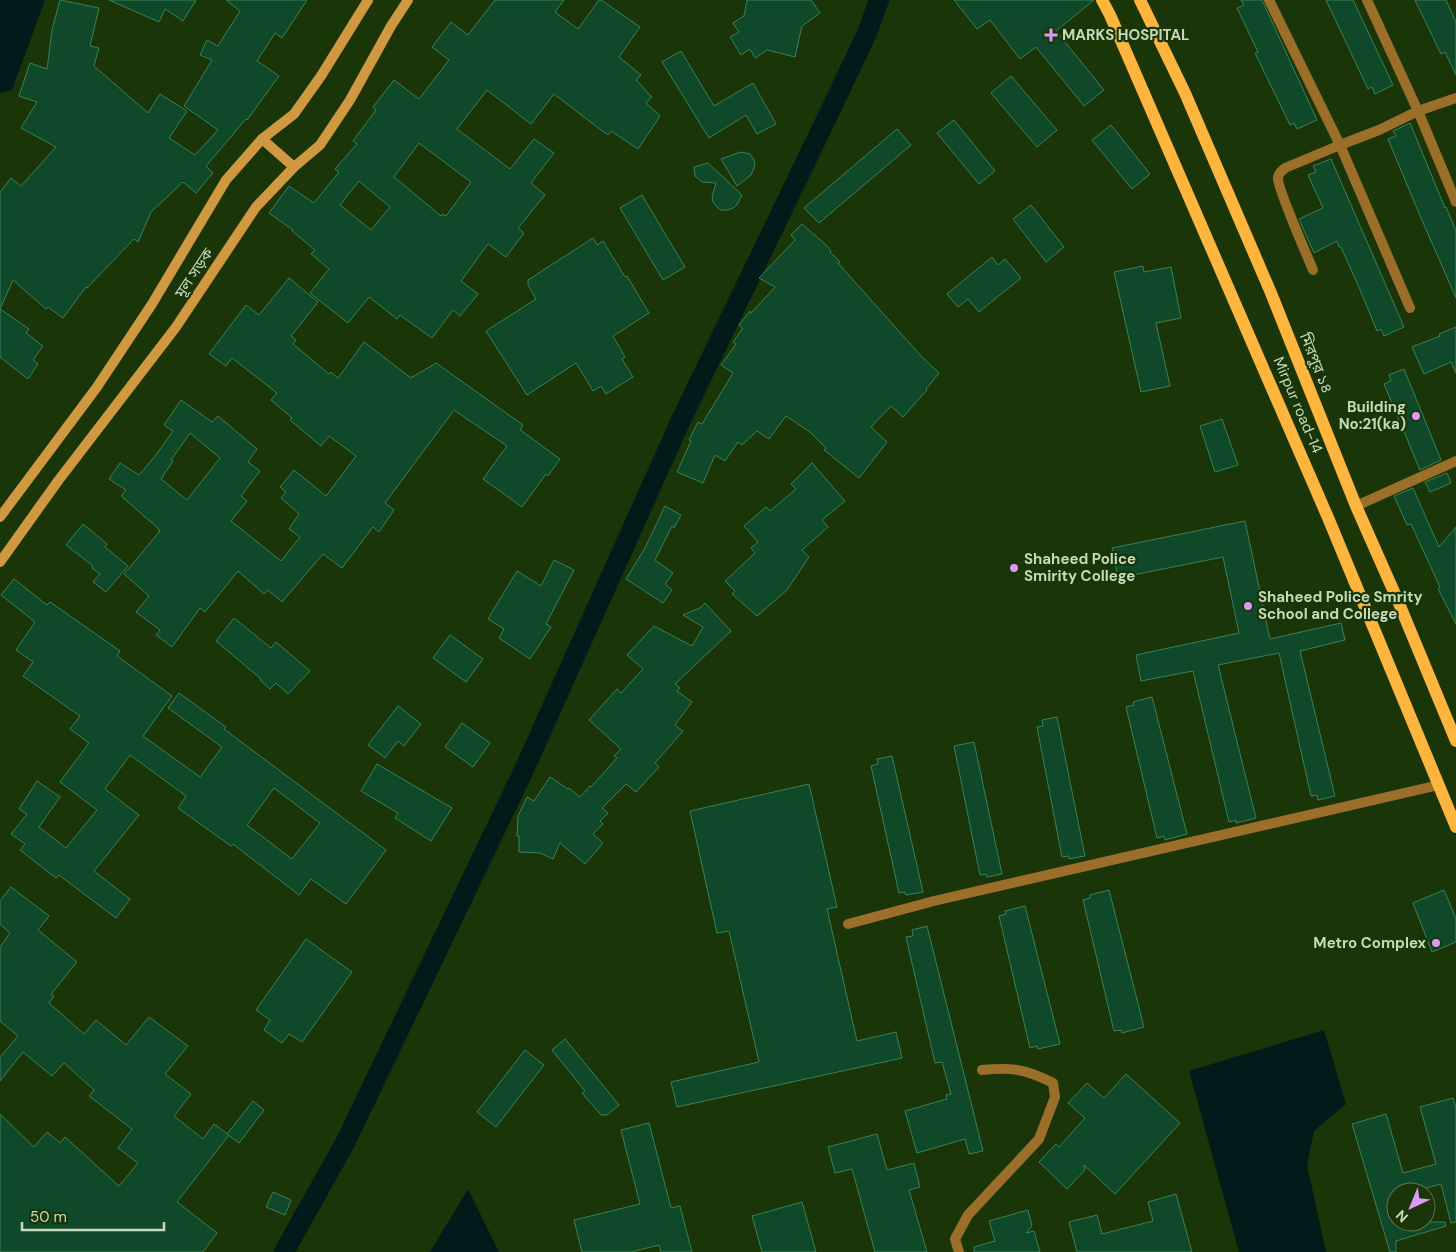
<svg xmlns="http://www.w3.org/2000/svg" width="1456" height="1252" font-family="'DM Sans','Noto Sans Bengali',sans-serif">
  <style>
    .water { fill: #011b1b }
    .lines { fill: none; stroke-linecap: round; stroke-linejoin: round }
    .canal { stroke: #011b1b; stroke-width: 20 }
    .building { fill: #10482a; stroke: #3c8158; fill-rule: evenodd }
    .street { stroke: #9b6f2a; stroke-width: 10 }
    .secondary { stroke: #d09841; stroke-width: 10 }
    .primary { stroke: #fdb53e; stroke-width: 12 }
    .poi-dot { fill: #da9af6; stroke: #1a3507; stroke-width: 2 }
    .labels { text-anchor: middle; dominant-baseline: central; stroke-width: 4.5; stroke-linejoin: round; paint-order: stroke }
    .poi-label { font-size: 15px; font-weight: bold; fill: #c4daba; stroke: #1a3507; text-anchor: start }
    .street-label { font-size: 15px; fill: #c4daba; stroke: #1a3507 }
  </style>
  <rect width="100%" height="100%" fill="#1a3507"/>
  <g class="water">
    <polygon points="0,0 45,0 12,90 0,93"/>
    <polygon points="1324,1030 1346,1104 1314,1131 1307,1165 1326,1252 1239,1252 1189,1071"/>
    <polygon points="468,1189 499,1252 430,1252"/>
  </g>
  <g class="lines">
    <polyline class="canal" points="284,1252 345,1143 523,772 681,420 833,105 867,33 879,0"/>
  </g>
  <g class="building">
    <polygon points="60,0 99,8 90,46 99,48 94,66 148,113 160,94 187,111 169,138 195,155 218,130 184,106 212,60 200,55 207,40 218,46 240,11 226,0 307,0 282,38 275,33 257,61 279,76 247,120 246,119 206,166 213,173 196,193 183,182 151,212 138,242 134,239 87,288 86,287 63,318 48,307 46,309 13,280 0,309 29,329 26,333 43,346 33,360 38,364 28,379 0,357 0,192 11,178 21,186 56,147 21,128 37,102 19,96 30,63 47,69 52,30"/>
    <polygon points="109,0 196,0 183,21 165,9 159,22"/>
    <path d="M495 0H564L555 12 578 29 599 0H601L640 27 619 57 641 75 636 80 652 97 646 103 660 116 638 149 611 131 608 135 601 130 554 94 531 124 487 90 457 129 510 169 534 139 554 153 531 183 545 195 518 228 524 233 506 257 488 244 461 281 478 294 460 316 453 310 432 338 400 315 397 319 369 297 348 323 310 293 329 269 311 254 315 250 292 231 293 230 269 213 289 186 314 203 339 172 335 169 357 144 353 141 376 110 373 107 394 80 419 99 449 60 432 47 451 22 468 35ZM419 143 471 182 446 216 443 214 441 216 394 177ZM359 181 390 207 371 230 340 205Z"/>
    <polygon points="747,0 811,0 820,13 802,26 795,57 767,50 755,58 750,49 741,55 730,37 739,32 733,23 744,16"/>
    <polygon points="954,0 1094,0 1056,31 1104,90 1084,106 1036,47 1020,59 990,20 977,29"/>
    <polygon points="1241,0 1262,0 1317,120 1297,129 1294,123 1290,125 1255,53 1258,52 1237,8 1244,5"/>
    <polygon points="1326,0 1353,0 1393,85 1375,94 1372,87 1368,89"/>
    <polygon points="1415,0 1446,0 1456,22 1456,75 1445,52 1441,54"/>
    <polygon points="681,51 714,106 753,83 776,124 757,134 746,115 709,138 662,62"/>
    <polygon points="1011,76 1057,130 1037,147 991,93"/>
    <polygon points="954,120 995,171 979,184 937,133"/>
    <polygon points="1410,123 1445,208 1446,207 1456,231 1456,298 1418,211 1388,139 1396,136 1393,131"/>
    <polygon points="1111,125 1150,174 1132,189 1092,140"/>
    <polygon points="897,129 911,145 819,223 804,208"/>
    <polygon points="741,152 750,154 754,160 755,165 751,175 737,186 721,159"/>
    <polygon points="1331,159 1404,327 1384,336 1381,329 1377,331 1361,292 1341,247 1339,247 1337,241 1314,253 1299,219 1323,208 1308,175 1316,172 1313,166"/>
    <polygon points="708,163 742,195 737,205 733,208 727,210 721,210 717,207 713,202 712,197 716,183 702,182 695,176 694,167"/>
    <polygon points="642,195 685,267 663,280 620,208"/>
    <polygon points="1031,205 1064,247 1046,262 1013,219"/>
    <polygon points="802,224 825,244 831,251 830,252 840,262 838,263 921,356 939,373 926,389 927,390 903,417 891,406 871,427 887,442 859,478 824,450 826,448 810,432 786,416 769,439 757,431 742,445 738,442 725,461 715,455 703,483 677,472 691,441 689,440 698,422 702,424 733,373 721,365 736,344 733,342 743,328 739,325 750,311 751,313 775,287 759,278 795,240 791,235"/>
    <polygon points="593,238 597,245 603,241 625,277 627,276 649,313 613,336 625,357 622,359 633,377 606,394 601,386 593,391 576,363 527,395 486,331 536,299 528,285 528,280"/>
    <polygon points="992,257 998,265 1005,259 1021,278 979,312 968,299 958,307 947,294"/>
    <polygon points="1143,266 1144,272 1171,267 1181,318 1156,323 1170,386 1141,392 1114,272"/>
    <path d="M289 278 318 302 291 336 296 340 293 344 329 374 331 372 338 378 364 342 411 378 436 363 523 425 520 430 560 459 548 476 546 474 522 507 483 479 507 446 454 410 385 503 394 510 379 532 373 527 342 568 323 554 282 602 268 590 264 594 238 571 205 612 200 608 172 647 156 635 160 630 136 612 149 596 124 574 160 531 158 530 159 529 121 496 126 490 109 479 120 463 139 475 156 455 173 431 164 425 181 400 212 422 218 416 257 449 248 462 260 471 241 496 247 501 231 521 281 561 300 537 289 529 299 514 281 498 286 492 280 487 294 470 326 496 356 456 329 436 321 446 290 420 292 418 271 400 277 393 232 358 226 366 209 354 246 305 259 315ZM190 433 220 458 187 500 161 479 173 461 171 460Z"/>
    <polygon points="1456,327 1456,373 1451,362 1424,374 1412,347 1440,336 1439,334"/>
    <polygon points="1404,369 1441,460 1420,470 1384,384 1391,381 1389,375"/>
    <polygon points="1222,419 1238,465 1215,472 1200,426"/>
    <polygon points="812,463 845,501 822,520 828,527 802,550 809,557 787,590 757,616 732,594 735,591 725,581 755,553 751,548 758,542 744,526 766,507 770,511 796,489 791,484"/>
    <polygon points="1447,473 1451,483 1430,492 1425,482"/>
    <polygon points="1413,488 1439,547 1456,527 1456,624 1438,589 1440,587 1411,524 1407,525 1394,496"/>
    <polygon points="665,506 681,515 674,528 672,526 655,560 673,573 665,584 672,590 663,603 626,579 645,548"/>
    <polygon points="1245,521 1270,639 1341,623 1345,640 1300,651 1335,796 1318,800 1317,795 1311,796 1279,653 1218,665 1256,818 1236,823 1236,820 1229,822 1193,671 1141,681 1136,655 1239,633 1223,557 1118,578 1112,548"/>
    <polygon points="83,524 107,544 105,547 128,566 106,592 93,582 100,574 92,568 93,566 66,545"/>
    <polygon points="554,560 574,570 546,624 551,627 530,659 499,638 504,629 488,619 517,571 541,586"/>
    <path d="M14 579 47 605 50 602 120 651 117 656 172 696 143 736 200 777 222 747 168 708 179 693 226 727 224 729 386 850 346 904 311 879 299 895 233 844 231 846 178 808 186 796 130 755 105 789 139 815 94 871 130 899 116 918 59 875 56 878 20 850 25 844 11 834 27 814 19 809 37 781 60 797 39 827 66 848 97 810 60 782 89 743 70 729 80 716 23 676 33 662 16 650 35 622 1 595ZM274 788 320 823 292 859 247 825Z"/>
    <polygon points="705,603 731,631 675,684 680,688 677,691 692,702 675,725 683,731 655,763 659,767 636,792 626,784 602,808 608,813 600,821 603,824 593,834 603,843 585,864 560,843 553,859 540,853 519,852 519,836 517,836 518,816 527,797 534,801 550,777 568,789 569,788 580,797 590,786 591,787 617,758 614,756 621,749 589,720 617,689 621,693 643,669 627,655 654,626 692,646 703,627 683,615 700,608"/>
    <polygon points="234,618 271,648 276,642 310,671 288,694 276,683 270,689 260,680 261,679 216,641"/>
    <polygon points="450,635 483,659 466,682 433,658"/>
    <polygon points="1152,697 1187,834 1165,840 1164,836 1157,838 1126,707 1134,705 1133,702"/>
    <polygon points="398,706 421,724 404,746 398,741 385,758 368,745"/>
    <polygon points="1057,717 1085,856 1069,859 1069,856 1062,857 1037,727 1043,726 1042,720"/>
    <polygon points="462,723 490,743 473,767 445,747"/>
    <polygon points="974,742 1002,874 987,877 986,874 980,875 954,746"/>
    <polygon points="892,756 923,892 906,895 905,892 899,893 871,766 878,764 877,759"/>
    <polygon points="377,764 452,808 431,841 395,818 398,813 361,791"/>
    <polygon points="809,784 837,907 827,909 857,1041 896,1032 902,1058 677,1107 671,1082 759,1062 729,931 717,933 690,811"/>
    <polygon points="11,887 49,916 38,930 77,962 51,994 54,996 49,1003 84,1034 96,1020 126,1045 149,1017 188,1046 165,1074 191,1094 174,1116 203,1139 214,1124 229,1135 177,1202 217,1233 203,1252 0,1252 0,1114 34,1147 47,1132 60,1143 65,1137 119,1186 138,1163 118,1148 132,1129 89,1096 94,1090 64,1063 52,1076 23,1052 0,1081 0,1057 18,1036 0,1021 0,947 10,933 0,924 0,901"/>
    <polygon points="1109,890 1144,1027 1122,1033 1121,1030 1114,1031 1083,900 1090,898 1090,895"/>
    <polygon points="1444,890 1456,919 1456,942 1432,952 1413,903"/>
    <polygon points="1025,906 1060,1044 1038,1049 1037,1046 1030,1048 999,916 1006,914 1005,911"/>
    <polygon points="927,926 983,1151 969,1154 965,1139 917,1153 905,1111 947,1099 946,1095 951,1094 942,1062 935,1063 906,937 913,936 912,930"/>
    <polygon points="306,939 352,972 302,1042 289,1034 282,1043 264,1030 270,1020 256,1010"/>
    <polygon points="565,1039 619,1105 607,1115 601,1115 582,1093 585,1091 552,1050"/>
    <polygon points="525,1050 544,1065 496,1127 477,1112"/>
    <polygon points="1126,1074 1180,1123 1115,1194 1084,1165 1085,1170 1067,1189 1039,1162 1056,1144 1059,1147 1085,1118 1068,1103 1087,1083 1104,1098"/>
    <polygon points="1453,1098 1456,1108 1456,1222 1451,1223 1441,1184 1412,1192 1396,1192 1396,1222 1445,1222 1446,1226 1396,1241 1396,1252 1390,1252 1352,1124 1386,1114 1403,1173 1436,1164 1420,1107"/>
    <polygon points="253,1101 264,1110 239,1143 227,1134"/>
    <polygon points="649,1123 671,1208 680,1206 692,1252 661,1252 659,1245 631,1252 582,1252 574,1220 640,1204 621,1130"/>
    <polygon points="877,1134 887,1170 914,1163 920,1187 909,1190 927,1252 875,1252 852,1169 835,1173 828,1147"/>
    <polygon points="273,1192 291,1200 285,1215 266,1207"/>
    <polygon points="1176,1194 1192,1252 1077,1252 1069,1222 1097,1215 1102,1234 1153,1221 1148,1202"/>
    <polygon points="802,1202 816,1252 762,1252 752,1216"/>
    <polygon points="1028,1210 1032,1226 1026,1233 1034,1231 1040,1252 974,1252 974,1247 995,1241 989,1221"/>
  </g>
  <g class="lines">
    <g class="street">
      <polyline points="1269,0 1340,145 1410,308"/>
      <polyline points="1367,0 1418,111 1456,202"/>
      <path d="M1313 270C1307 255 1277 188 1278 178 1278 173 1282 171 1285 168L1340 145 1379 130 1418 111 1456 98"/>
      <polyline points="1356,506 1456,461"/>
      <polyline points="848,924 934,901 1439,785"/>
      <path d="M959 1252 955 1239 968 1215 1039 1139 1055 1097 1053 1083C1026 1069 1011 1067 982 1070"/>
    </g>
    <g class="secondary">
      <polyline points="262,139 294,167"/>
      <polyline points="0,517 97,387 152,304 226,180 262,139 294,114 321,76 368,0"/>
      <polyline points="0,562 58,481 176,327 256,207 294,167 320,145 350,100 391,26 408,0"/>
    </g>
    <g class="primary">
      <polyline points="1102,0 1110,15 1329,520 1456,827"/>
      <polyline points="1140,0 1185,93 1271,293 1356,506 1398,601 1456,741"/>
    </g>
  </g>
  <g class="poi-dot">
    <path d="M1048.5 27.5h5v5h5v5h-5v5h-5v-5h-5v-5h5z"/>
    <circle cx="1416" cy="416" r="5"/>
    <circle cx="1014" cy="568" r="5"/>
    <circle cx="1248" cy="606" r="5"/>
    <circle cx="1436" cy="943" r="5"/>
  </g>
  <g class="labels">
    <g class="poi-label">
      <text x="1062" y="35">MARKS HOSPITAL</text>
      <text x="1406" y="407" text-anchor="end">Building<tspan x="1406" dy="17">No:21(ka)</tspan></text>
      <text x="1024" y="559">Shaheed Police<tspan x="1024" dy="17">Smirity College</tspan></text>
      <text x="1258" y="597">Shaheed Police Smrity<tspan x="1258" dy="17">School and College</tspan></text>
      <text x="1426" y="943" text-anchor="end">Metro Complex</text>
    </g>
    <g class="street-label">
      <text transform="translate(194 273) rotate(-56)">মূল সড়ক</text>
      <text transform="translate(1316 363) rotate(68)">মিরপুর ১৪</text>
      <text transform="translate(1298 405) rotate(67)">Mirpur road-14</text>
    </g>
  </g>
  <g transform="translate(1411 1207) rotate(224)"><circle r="24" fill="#1a3507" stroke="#5e774f"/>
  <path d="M0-4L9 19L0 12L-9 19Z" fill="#da9af6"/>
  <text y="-8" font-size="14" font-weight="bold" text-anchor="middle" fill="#c4daba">N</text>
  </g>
  <path d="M22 1222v8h142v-8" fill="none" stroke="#c4daba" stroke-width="2.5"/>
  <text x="30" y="1222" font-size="15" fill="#c4daba" stroke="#1a3507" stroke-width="4" paint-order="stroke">50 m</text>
</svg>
